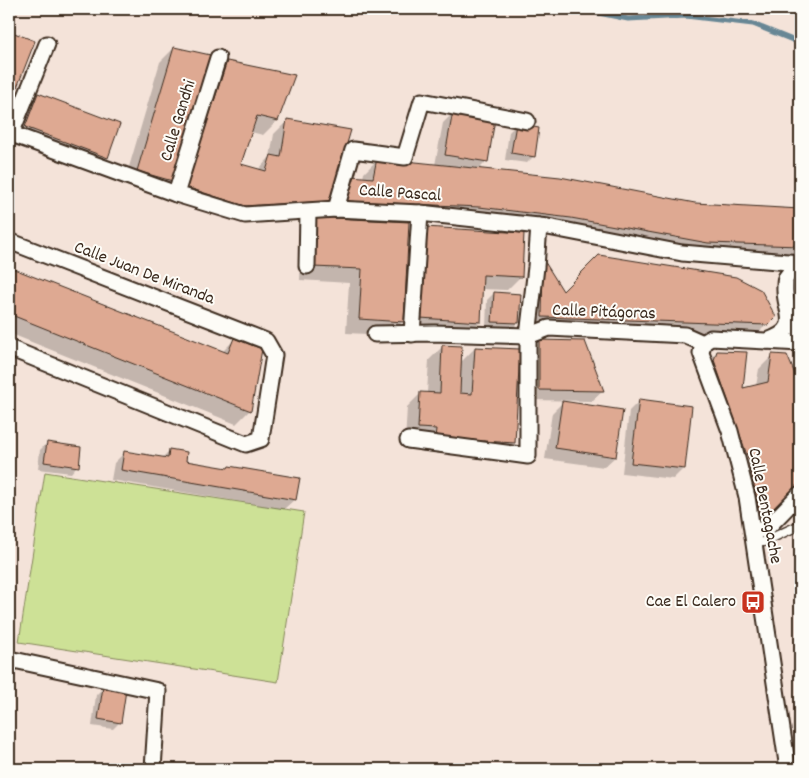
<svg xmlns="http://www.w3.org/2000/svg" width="809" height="778" font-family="Dekko,sans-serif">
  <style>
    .green { fill: #cde196; stroke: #84865a }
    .shadow { fill: #0003 }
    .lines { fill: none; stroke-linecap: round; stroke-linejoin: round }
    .stream { stroke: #678795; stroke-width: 5 }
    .building { fill: #dea992; stroke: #3b2a1e }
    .lane-casing { stroke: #3b2a1e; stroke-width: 11 }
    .street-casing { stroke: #3b2a1e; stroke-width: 19 }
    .lane { stroke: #fdfcf7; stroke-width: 8 }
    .street { stroke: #fdfcf7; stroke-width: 15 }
    .labels { text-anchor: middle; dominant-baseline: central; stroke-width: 4; stroke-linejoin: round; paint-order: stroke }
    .street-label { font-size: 18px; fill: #3b2a1e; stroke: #fdfcf7 }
    .poi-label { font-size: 18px; fill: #3b2a1e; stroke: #fdfcf7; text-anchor: end }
  </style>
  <rect width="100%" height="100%" fill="#f4e3d9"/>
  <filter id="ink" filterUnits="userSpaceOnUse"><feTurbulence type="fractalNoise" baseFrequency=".02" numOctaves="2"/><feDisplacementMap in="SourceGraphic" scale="10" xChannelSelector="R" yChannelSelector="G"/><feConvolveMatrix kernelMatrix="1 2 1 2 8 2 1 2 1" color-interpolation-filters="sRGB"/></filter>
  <g filter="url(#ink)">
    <polygon class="green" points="45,472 304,512 278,682 19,642"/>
    <g class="shadow">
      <polygon points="9,32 33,42 9,105"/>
      <polygon points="174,48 175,181 161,195 124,184 160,62"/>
      <polygon points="228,62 277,121 263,135 251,132 240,165 258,170 270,157 274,134 287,121 329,201 315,215 231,220 173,201 214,76"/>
      <polygon points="38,95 107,157 96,168 16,138 28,105"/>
      <polygon points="453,113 486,162 478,170 695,205 800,210 800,260 464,221 332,214 363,178 364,173 378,159 435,165 443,123"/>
      <polygon points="516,125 534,156 527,163 505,160 509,132"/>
      <polygon points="407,223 403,321 389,335 346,333 349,283 300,280 302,232"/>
      <polygon points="412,243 521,276 507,290 481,289 480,322 466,335 407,332"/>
      <polygon points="543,261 563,293 774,317 752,339 528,330"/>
      <polygon points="9,269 222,352 234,340 250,410 236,424 9,333"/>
      <polygon points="494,293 518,323 511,330 486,328 487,300"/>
      <polygon points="540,341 603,391 592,401 529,400 529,352"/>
      <polygon points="443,346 460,363 475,348 514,442 500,456 422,452 422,443 405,442 407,407 421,393 427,393 429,360"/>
      <polygon points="717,352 742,389 756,386 759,369 773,355 786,356 800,389 800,481 748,535 736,475 700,375 703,366"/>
      <polygon points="639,401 691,407 683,469 673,479 622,473 629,411"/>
      <polygon points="563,402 615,457 604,467 545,459 552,413"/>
      <polygon points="47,443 77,466 71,473 38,469 40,450"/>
      <polygon points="170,450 184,462 295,499 284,509 111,480 114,463 125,452 162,458"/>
      <polygon points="103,688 120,722 113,729 92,726 96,695"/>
    </g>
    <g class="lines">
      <polyline class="stream" points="579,9 628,19 686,16 753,24 800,43"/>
    </g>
    <g class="building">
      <polygon points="9,31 35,41 9,108"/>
      <polygon points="174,47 215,56 176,182 137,171"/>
      <polygon points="227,61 295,75 278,121 257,116 241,164 266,171 271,155 281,157 287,119 351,130 330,201 245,206 186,187"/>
      <polygon points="38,93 120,124 108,158 25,127"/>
      <polygon points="453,111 495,119 488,162 445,155"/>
      <polygon points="516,124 539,128 535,157 511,153"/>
      <polygon points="377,158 560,177 695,203 800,209 800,246 708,243 571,218 479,207 345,201 352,176 373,178"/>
      <polygon points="315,217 409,222 404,322 359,319 362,269 313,267"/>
      <polygon points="425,227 524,233 522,277 483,275 481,322 420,318"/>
      <polygon points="599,255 736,277 761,290 776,317 768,325 542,317 543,259 563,291"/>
      <polygon points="9,267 228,353 234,338 262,349 251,411 9,314"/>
      <polygon points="494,292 521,294 519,323 492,322"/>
      <polygon points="539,340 585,341 604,391 539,390"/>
      <polygon points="442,345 462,346 460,393 472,394 475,347 520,349 515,443 435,438 436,429 418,428 420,392 440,393"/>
      <polygon points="717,351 747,352 743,388 768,382 772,354 787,355 800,386 800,483 762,523 749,461 714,360"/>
      <polygon points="639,399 692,406 685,469 631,463"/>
      <polygon points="562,401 623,410 616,457 555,448"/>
      <polygon points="47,442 81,447 79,467 44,462"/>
      <polygon points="169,449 187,452 186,461 228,468 229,466 300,478 296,500 121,470 124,451 168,458"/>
      <polygon points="103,687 126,690 121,723 98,719"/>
    </g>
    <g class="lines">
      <g class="lane-casing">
        <polyline id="lane" points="754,543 763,542 800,525"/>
      </g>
      <g class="street-casing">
        <g id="street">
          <polyline points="9,133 176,194 245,215 336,209 420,213 548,227 682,253 800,263"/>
          <polyline points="11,134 47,44"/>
          <polyline points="176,194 218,58"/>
          <polyline points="336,209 353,150 405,157 422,101 527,121"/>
          <polyline points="9,241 266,341 274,355 261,439 246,444 9,348"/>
          <polyline points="307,266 308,212"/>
          <polyline points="790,314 800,333"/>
          <polyline points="375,334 434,333 528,336 549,328 685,335 703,343"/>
          <polyline points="412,334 420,213"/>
          <path d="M767 341C805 328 783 311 785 286 785 284 785 279 786 278 788 273 796 268 800 263"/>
          <polyline points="703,343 701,353 730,431 747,497 788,769"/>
          <polyline points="703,343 711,338 800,343"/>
          <polyline points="408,440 528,456 528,336 536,267 539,226"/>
          <polyline points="753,532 767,528 800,494"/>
          <polyline points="9,659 158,691 153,769"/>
        </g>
      </g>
      <use href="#lane" class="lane"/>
      <use href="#street" class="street"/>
    </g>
  </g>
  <defs>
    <g id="bus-square" transform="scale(1.25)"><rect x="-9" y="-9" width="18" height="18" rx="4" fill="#c8321e" stroke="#fdfcf7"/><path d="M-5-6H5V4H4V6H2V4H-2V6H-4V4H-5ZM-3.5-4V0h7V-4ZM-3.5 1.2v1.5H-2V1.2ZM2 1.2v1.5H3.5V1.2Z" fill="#fff"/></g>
  </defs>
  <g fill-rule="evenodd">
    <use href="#bus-square" x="753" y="602"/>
  </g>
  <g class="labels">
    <g class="street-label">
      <text transform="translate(179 121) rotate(-73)">Calle Gandhi</text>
      <text transform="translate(400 194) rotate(4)">Calle Pascal</text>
      <text transform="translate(144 274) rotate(21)">Calle Juan De Miranda</text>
      <text transform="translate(604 313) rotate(2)">Calle Pitágoras</text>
      <text transform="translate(764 506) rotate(79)">Calle Bentagache</text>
    </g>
    <g class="poi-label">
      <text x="736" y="602">Cae El Calero</text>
    </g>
  </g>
  <rect width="809" height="778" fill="none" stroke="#fdfcf7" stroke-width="30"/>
  <rect x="15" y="15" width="779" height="748" fill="none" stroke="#3b2a1e" stroke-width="2" filter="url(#ink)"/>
</svg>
